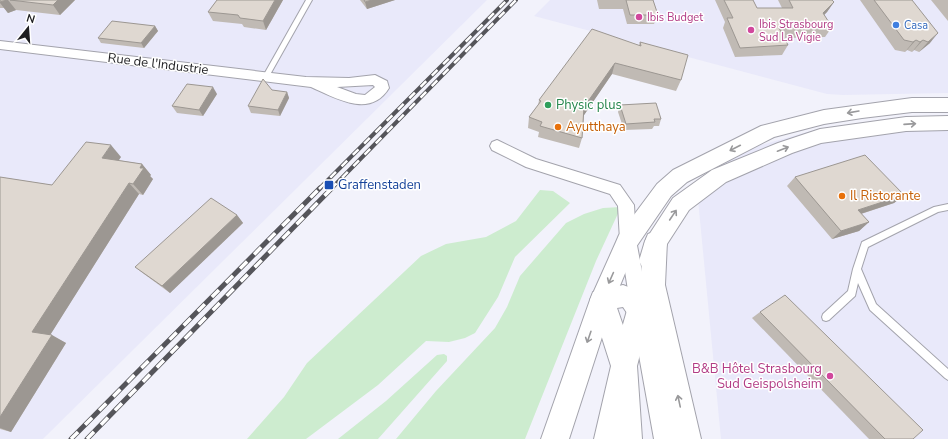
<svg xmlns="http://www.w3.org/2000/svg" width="948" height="439" font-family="'Nunito Sans',sans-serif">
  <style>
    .built { fill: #e9e9fa }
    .green { fill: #cdeccf }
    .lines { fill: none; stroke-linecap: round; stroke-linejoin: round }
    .service-casing { stroke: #a3a3ac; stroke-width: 2 }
    .minor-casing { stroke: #a3a3ac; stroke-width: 2 }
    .secondary-casing { stroke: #a3a3ac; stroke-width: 2 }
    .trunk-casing { stroke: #a3a3ac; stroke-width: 2 }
    .service { fill: #fff; fill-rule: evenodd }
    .minor { fill: #fff; fill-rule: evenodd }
    .secondary { fill: #fff; fill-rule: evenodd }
    .trunk { fill: #fff; fill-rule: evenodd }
    .rail-far1-casing { stroke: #55555a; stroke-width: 4 }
    .rail-casing { stroke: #55555a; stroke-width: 5 }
    .rail-far1 { stroke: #fff; stroke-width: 2.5; stroke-dasharray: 8; stroke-linecap: butt }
    .rail { stroke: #fff; stroke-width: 3.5; stroke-dasharray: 10; stroke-linecap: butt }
    .wall { fill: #c0bab4 }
    .shaded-wall { fill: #9c9792 }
    .building { fill: #dfd8d1; stroke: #9c9792 }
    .oneway { stroke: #99999b }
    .hotel-dot { fill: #d1479c; stroke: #fff; stroke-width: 1.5 }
    .shop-dot { fill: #3f7fe0; stroke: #fff; stroke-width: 1.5 }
    .leisure-dot { fill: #2e9e5b; stroke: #fff; stroke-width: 1.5 }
    .food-dot { fill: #e8710a; stroke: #fff; stroke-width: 1.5 }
    .transit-dot { fill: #1a4fb4; stroke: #fff; stroke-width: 1.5 }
    .labels { text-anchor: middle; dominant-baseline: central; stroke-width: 3; stroke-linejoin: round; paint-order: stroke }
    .far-hotel-label { font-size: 11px; fill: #b23c85; stroke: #fff; text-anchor: start }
    .far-shop-label { font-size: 11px; fill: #366cbe; stroke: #fff; text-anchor: start }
    .street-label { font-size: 13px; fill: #1d1d20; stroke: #fff }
    .leisure-label { font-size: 13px; fill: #27864d; stroke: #fff; text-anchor: start }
    .food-label { font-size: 13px; fill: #c56008; stroke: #fff; text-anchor: start }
    .transit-label { font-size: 13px; fill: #164399; stroke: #fff; text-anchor: start }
    .hotel-label { font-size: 13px; fill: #b23c85; stroke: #fff; text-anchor: end }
  </style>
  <rect width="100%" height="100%" fill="#f2f2fb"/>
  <g class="built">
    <polygon points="0,0 487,0 43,439 0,439"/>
    <polygon points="550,0 948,0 948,93 843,95 827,94 534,16"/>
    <polygon points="892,122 948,122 948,439 721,439 697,189 736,152 807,132"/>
  </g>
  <g class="green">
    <polygon points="540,190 553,191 570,203 515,257 498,297 475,333 465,338 449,342 426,341 378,385 306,439 247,439 284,397 307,363 421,256 446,244 486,237 516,221"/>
    <polygon points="621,207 596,261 525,439 396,439 436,391 495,328 507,307 520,276 566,223 584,214 603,208"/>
    <polygon points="444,354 447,356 447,361 378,439 338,439 386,401 437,355"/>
  </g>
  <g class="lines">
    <g class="service-casing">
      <g id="service">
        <polygon points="306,0 312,0 267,80 263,80 262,78"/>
        <polygon points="948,204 948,210 938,212 868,247 861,269 876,304 948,369 948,380 945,378 870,310 858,283 855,296 829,320 826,321 823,320 822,317 823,314 848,291 853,269 862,242 934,207"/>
      </g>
    </g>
    <g class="minor-casing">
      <g id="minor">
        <path d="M0 41 306 77 349 78 375 75 387 81 389 88C370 119 336 98 311 87L0 49ZM373 85 375 87 365 95 356 94 337 87Z"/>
        <polygon points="497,140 536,159 620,185 634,205 636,240 649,309 646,315 640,317 634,315 631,309 620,240 618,206 610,194 526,167 492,150 490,146 492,142"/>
      </g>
    </g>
    <g class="secondary-casing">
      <g id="secondary">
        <polygon points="912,98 948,98 948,112 912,112 862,118 824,124 774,137 687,182 671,196 636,247 614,300 569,439 541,439 590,300 616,242 619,235 657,184 673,170 761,126 824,110"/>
        <polygon points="948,116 948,130 906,131 821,143 792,153 726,182 689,210 667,244 659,268 651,271 643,268 639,261 645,241 673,198 712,170 778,143 820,129 906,117"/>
        <polygon points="642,289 651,292 654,300 637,366 622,439 594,439 611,366 630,300 633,292"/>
      </g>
    </g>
    <g class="trunk-casing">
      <path id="trunk" d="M656 231 664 234 667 241 665 285 701 439H654L633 322 623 307 617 308 637 366 642 439H614L611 366 590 300 593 292 623 285 642 292 643 294C640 279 641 248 648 234Z"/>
    </g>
    <use href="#service" class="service"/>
    <use href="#minor" class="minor"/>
    <use href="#secondary" class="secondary"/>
    <use href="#trunk" class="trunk"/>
    <g class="rail-far1-casing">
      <g id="rail-far1">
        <polyline points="319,189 507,0"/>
        <polyline points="331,189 516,0"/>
      </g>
    </g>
    <g class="rail-casing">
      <g id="rail">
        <polyline points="71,439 320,188"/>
        <polyline points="87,439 332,188"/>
      </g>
    </g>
    <use href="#rail-far1" class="rail-far1"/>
    <use href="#rail" class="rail"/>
  </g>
  <g class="wall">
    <polygon points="0,0 75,0 60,15 16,10 8,13 4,8 0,8"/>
    <polygon points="217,0 283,0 266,30 244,27 242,24 213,21 208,12"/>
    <polygon points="360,0 395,0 367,9"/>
    <polygon points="597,0 653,0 658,15 654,24 627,24 623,9 599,9"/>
    <polygon points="715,0 753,0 757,8 782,8 778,0 832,0 834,2 827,12 824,15 832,27 825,37 784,38 788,45 782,55 735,57 723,28 725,22"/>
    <polygon points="860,0 912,0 930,43 919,52 914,50 912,52 907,50 905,52 895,50"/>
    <polygon points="931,0 948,0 948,21"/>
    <polygon points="155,26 158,31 144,48 101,43 98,38"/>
    <polygon points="640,42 681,80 676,91 612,74 584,115 582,138 579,148 538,137 539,132 528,128 529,117 538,106 539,100 639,45"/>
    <polygon points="287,92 289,98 280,116 251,113 248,106"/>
    <polygon points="217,94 203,116 177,113 172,106"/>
    <polygon points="620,105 661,119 659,126 654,126 652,129 624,130 618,112"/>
    <polygon points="121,157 118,160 142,164 151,175 150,176 153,179 143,195 139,194 50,335 66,343 11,432 0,429 0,177 52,185"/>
    <polygon points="795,177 904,195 894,203 861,214 869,222 859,231 832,239 787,186"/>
    <polygon points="237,215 243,223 170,293 144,274 135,267"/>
    <polygon points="760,312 913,439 869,439 752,318"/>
  </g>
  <g class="shaded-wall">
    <polygon points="7,0 8,0 16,10 8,13 0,3 0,2"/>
    <polygon points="58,0 75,0 60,15 53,5"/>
    <polygon points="275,0 283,0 266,30 263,21"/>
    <polygon points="372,0 395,0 367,9 365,2"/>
    <polygon points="834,2 827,12 816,23 823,13"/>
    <polygon points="155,26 158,31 144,48 141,43"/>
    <polygon points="938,33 930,43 919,52 928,42"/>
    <polygon points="916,40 907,50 905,52 913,42"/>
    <polygon points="923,40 914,50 912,52 920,42"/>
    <polygon points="615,63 612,74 582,118 584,107"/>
    <polygon points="213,87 217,94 203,116 199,110"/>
    <polygon points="287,92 289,98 280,116 278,110"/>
    <polygon points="111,145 121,157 113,169 102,158"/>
    <polygon points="142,164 151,175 150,176 153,179 143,195 133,184"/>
    <polygon points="129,183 139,194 47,340 32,332"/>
    <polygon points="904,195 894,203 848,218 858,210"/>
    <polygon points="237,215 243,223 170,293 162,286"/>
    <polygon points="869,222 859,231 832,239 841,231"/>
    <polygon points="52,335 66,343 11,432 0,428 0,417"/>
  </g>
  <g class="building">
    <polygon points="0,0 7,0 0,2"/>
    <polygon points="10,0 58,0 53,5"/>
    <polygon points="217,0 275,0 263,21 240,18 238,15 208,12"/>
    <polygon points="364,0 372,0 365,2"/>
    <polygon points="626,0 653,0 658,15 630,15"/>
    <polygon points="724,0 753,0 757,8 793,8 789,0 832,0 834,2 823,13 832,27 779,28 788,45 740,48 727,18 733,18"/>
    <polygon points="874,0 912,0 938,33 928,42 923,40 920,42 916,40 913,42 904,40"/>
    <polygon points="112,21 155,26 141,43 98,38"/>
    <polygon points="592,29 641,46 640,42 688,55 681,80 615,63 584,107 582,138 540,126 542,122 529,117 541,101 539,100"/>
    <polygon points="263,79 272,90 287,92 278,110 248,106"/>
    <polygon points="187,84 213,87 199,110 172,106"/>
    <polygon points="656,103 661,119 654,119 655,122 626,124 620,105"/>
    <polygon points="86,142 111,145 102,158 142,164 140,168 144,168 133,184 129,183 32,332 52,335 0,417 0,177 52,185"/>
    <polygon points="865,155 904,195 858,210 869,222 841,231 795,177"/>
    <polygon points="211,198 237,215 162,286 135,267"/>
    <polygon points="785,295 923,430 913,439 885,439 760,312"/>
  </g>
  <defs><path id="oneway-shaft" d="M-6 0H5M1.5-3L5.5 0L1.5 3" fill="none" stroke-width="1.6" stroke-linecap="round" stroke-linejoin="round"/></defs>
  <g class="oneway">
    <use href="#oneway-shaft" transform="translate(853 112) rotate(170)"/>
    <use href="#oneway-shaft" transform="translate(910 124) rotate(-4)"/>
    <use href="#oneway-shaft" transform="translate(735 148) rotate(153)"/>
    <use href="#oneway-shaft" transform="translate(783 149) rotate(-21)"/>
    <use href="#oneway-shaft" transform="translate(673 215) rotate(-56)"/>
    <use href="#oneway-shaft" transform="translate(611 278) rotate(114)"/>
    <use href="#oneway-shaft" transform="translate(589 337) rotate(109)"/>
    <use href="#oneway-shaft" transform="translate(679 401) rotate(-102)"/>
  </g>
  <g class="hotel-dot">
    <circle cx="639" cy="17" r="4"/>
    <circle cx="751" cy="30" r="4"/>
    <circle cx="830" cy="376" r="4"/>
  </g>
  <circle class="shop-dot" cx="896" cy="25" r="4"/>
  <circle class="leisure-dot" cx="548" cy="105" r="4"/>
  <g class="food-dot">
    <circle cx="558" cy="127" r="4"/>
    <circle cx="842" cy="196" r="4"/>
  </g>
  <rect class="transit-dot" x="324" y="180" width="10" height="10" rx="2"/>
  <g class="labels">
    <g class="far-hotel-label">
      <text x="647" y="17">Ibis Budget</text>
      <text x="759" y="24">Ibis Strasbourg<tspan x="759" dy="13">Sud La Vigie</tspan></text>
    </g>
    <g class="far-shop-label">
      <text x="904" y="25">Casa</text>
    </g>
    <g class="street-label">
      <text transform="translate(158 64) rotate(7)">Rue de l'Industrie</text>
    </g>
    <g class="leisure-label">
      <text x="556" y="105">Physic plus</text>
    </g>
    <g class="food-label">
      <text x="566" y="127">Ayutthaya</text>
      <text x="850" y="196">Il Ristorante</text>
    </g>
    <g class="transit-label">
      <text x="338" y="185">Graffenstaden</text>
    </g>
    <g class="hotel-label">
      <text x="822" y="369">B&amp;B Hôtel Strasbourg<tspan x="822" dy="15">Sud Geispolsheim</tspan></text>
    </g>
  </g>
  <g transform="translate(28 28) rotate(17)" stroke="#ffffff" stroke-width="3" paint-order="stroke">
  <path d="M0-3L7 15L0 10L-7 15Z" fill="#1d1d20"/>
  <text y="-6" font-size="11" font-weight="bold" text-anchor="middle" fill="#1d1d20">N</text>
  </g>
</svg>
